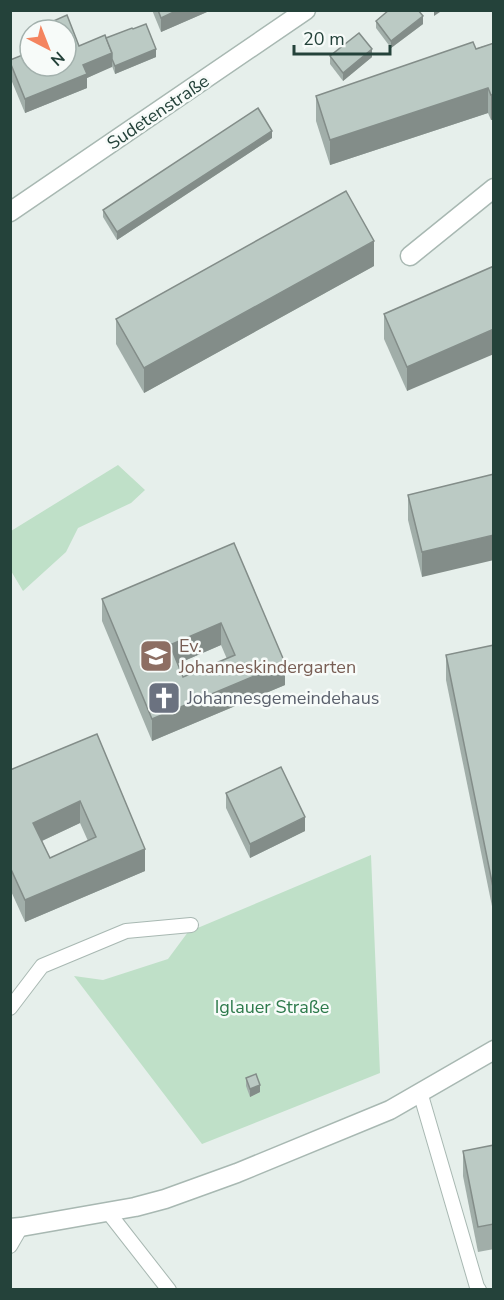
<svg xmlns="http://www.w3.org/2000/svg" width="504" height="1300" font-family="'Nunito Sans',sans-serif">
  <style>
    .green { fill: #bfe0c8 }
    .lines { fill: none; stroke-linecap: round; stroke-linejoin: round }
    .lane-casing { stroke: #a8b8b2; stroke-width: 16 }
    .street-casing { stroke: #a8b8b2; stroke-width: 21 }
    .lane { stroke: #fff; stroke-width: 14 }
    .street { stroke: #fff; stroke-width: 18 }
    .wall { fill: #a1aea9; fill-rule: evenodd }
    .shaded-wall { fill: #838d89 }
    .building { fill: #bbcac4; stroke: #838d89; stroke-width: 1.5; fill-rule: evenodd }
    .labels { text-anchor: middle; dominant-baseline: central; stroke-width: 5; stroke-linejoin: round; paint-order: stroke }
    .street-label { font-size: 18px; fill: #24423a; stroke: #f7fbf9 }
    .education-label { font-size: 18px; fill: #785e54; stroke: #f7fbf9; text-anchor: start }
    .worship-label { font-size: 18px; fill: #5b616d; stroke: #f7fbf9; text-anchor: start }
    .park-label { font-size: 18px; fill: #2d7a4b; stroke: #f7fbf9 }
  </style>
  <rect width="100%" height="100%" fill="#e6efeb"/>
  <g class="green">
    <polygon points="118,465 145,490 131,503 78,528 66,552 23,591 11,571 11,531"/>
    <polygon points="371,855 380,1073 202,1144 74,976 103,980 168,959 188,932"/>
  </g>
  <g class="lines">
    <g class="lane-casing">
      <g id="lane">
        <polyline points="10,1008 42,966 126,931 191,925"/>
        <polyline points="420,1092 477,1287 479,1290"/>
        <polyline points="108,1212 169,1290"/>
        <polyline points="10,1246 21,1227"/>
      </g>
    </g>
    <g class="street-casing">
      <g id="street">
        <polyline points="10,212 306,10"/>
        <polyline points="410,256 494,188"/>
        <polyline points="10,1228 21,1227 135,1207 165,1199 237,1173 390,1110 494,1050"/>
      </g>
    </g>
    <use href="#lane" class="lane"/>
    <use href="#street" class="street"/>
  </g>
  <g class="wall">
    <polygon points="152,10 207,10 207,12 161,32"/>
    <polygon points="67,15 79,46 105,35 106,38 132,28 133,29 146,24 156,49 156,57 115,74 112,66 87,78 87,88 25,113 10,77 10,60 30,52 30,66 66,66 66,30 51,30 51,22"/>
    <polygon points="376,21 423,24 391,48 376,28"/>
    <polygon points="494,43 494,119 491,120 488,113 330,165 316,121 316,96"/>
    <polygon points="330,56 372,57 343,81 330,64"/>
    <polygon points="272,138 117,240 103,217 103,210"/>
    <polygon points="374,266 144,393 116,344 116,319"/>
    <polygon points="494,266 407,391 384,339 384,314"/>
    <polygon points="494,474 422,577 408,520 408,495"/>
    <path d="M234 543 285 685 152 741 102 621V599ZM221 645 227 659 183 677 177 664Z"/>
    <polygon points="494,645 494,916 446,680 446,655"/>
    <path d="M97 734 145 871 25 922 10 889V770ZM80 823 88 841 50 858 42 841Z"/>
    <polygon points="226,793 305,831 250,858 226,808"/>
    <polygon points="246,1078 260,1092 250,1097 246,1086"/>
    <polygon points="494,1145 494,1249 478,1252 463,1176 463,1151"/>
  </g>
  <g class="shaded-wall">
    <polygon points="178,10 207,10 207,12 161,32 161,18"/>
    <polygon points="434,10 443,10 434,16"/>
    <polygon points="423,16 423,24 391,48 391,41"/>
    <polygon points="156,49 156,57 115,74 115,66"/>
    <polygon points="372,49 372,57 343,81 343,73"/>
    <polygon points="112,53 112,67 87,78 87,88 25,113 25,99 83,65"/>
    <polygon points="488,88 488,113 330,165 330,140"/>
    <polygon points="494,94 494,119 491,120 491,95"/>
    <polygon points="272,131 272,138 117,240 117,232"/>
    <polygon points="374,241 374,266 144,393 144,368"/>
    <polygon points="494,329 494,354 407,391 407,367"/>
    <polygon points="494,535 494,560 422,577 422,552"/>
    <polygon points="221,623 221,645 170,667 170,645"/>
    <polygon points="285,663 285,685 152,741 152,719"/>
    <polygon points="80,801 80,823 33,845 33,823"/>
    <polygon points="305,817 305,831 250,858 250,844"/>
    <polygon points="145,849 145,871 25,922 25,900"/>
    <polygon points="260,1085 260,1092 250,1097 250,1089"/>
  </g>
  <g class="building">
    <polygon points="158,10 178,10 161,18"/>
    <polygon points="389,10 418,10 423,16 391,41 376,21"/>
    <polygon points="67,15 79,46 105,35 112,53 83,65 87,74 25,99 10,62 10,60 30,52 30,66 66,66 66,30 55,30 51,22"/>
    <polygon points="146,24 156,49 115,66 112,59 112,53 106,38 132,28 133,29"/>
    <polygon points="359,33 372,49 343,73 330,56"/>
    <polygon points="473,42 476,49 494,43 494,94 491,95 488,88 330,140 316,96"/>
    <polygon points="258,108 272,131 117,232 103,210"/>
    <polygon points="346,191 374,241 144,368 116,319"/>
    <polygon points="494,266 494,329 407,367 384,314"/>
    <polygon points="494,474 494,535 422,552 408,495"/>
    <path d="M234 543 285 663 152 719 102 599ZM221 623 235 655 183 677 170 645Z"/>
    <polygon points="494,645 494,892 446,655"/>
    <path d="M97 734 145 849 25 900 10 867V770ZM80 801 96 837 50 858 33 823Z"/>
    <polygon points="281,767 305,817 250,844 226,793"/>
    <polygon points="256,1074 260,1085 250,1089 246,1078"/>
    <polygon points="494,1145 494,1224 478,1227 463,1151"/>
  </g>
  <defs>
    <g id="school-square" transform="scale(1.725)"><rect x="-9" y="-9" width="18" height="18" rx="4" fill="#8d6e63" stroke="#f7fbf9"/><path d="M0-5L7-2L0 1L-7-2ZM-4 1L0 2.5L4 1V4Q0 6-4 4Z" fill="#fff"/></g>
    <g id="church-square" transform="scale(1.725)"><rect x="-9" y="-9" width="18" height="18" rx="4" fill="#6b7280" stroke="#f7fbf9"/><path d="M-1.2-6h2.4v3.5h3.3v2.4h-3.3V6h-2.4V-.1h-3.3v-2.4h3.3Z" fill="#fff"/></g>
  </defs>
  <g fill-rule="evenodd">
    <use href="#school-square" x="156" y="656"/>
    <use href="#church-square" x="164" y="698"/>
  </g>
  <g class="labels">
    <g class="street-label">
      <text transform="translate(158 112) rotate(-34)">Sudetenstraße</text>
    </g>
    <g class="education-label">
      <text x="179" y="646">Ev.<tspan x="179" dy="21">Johanneskindergarten</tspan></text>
    </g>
    <g class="worship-label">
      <text x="187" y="698">Johannesgemeindehaus</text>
    </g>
    <g class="park-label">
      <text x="272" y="1007">Iglauer Straße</text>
    </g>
  </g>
  <rect width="504" height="1300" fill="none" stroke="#24423a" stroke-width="24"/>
  <g transform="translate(48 48) rotate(138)"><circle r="28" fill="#f7fbf9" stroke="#a3b1ad" stroke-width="1.5"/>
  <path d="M0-4.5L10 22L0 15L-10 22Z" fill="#f4845f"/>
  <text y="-9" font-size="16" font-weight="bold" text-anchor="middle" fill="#24423a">N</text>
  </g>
  <path d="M294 45v9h96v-9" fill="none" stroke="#24423a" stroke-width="3"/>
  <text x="303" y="45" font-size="18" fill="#24423a" stroke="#f7fbf9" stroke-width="4.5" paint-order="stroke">20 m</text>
</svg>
